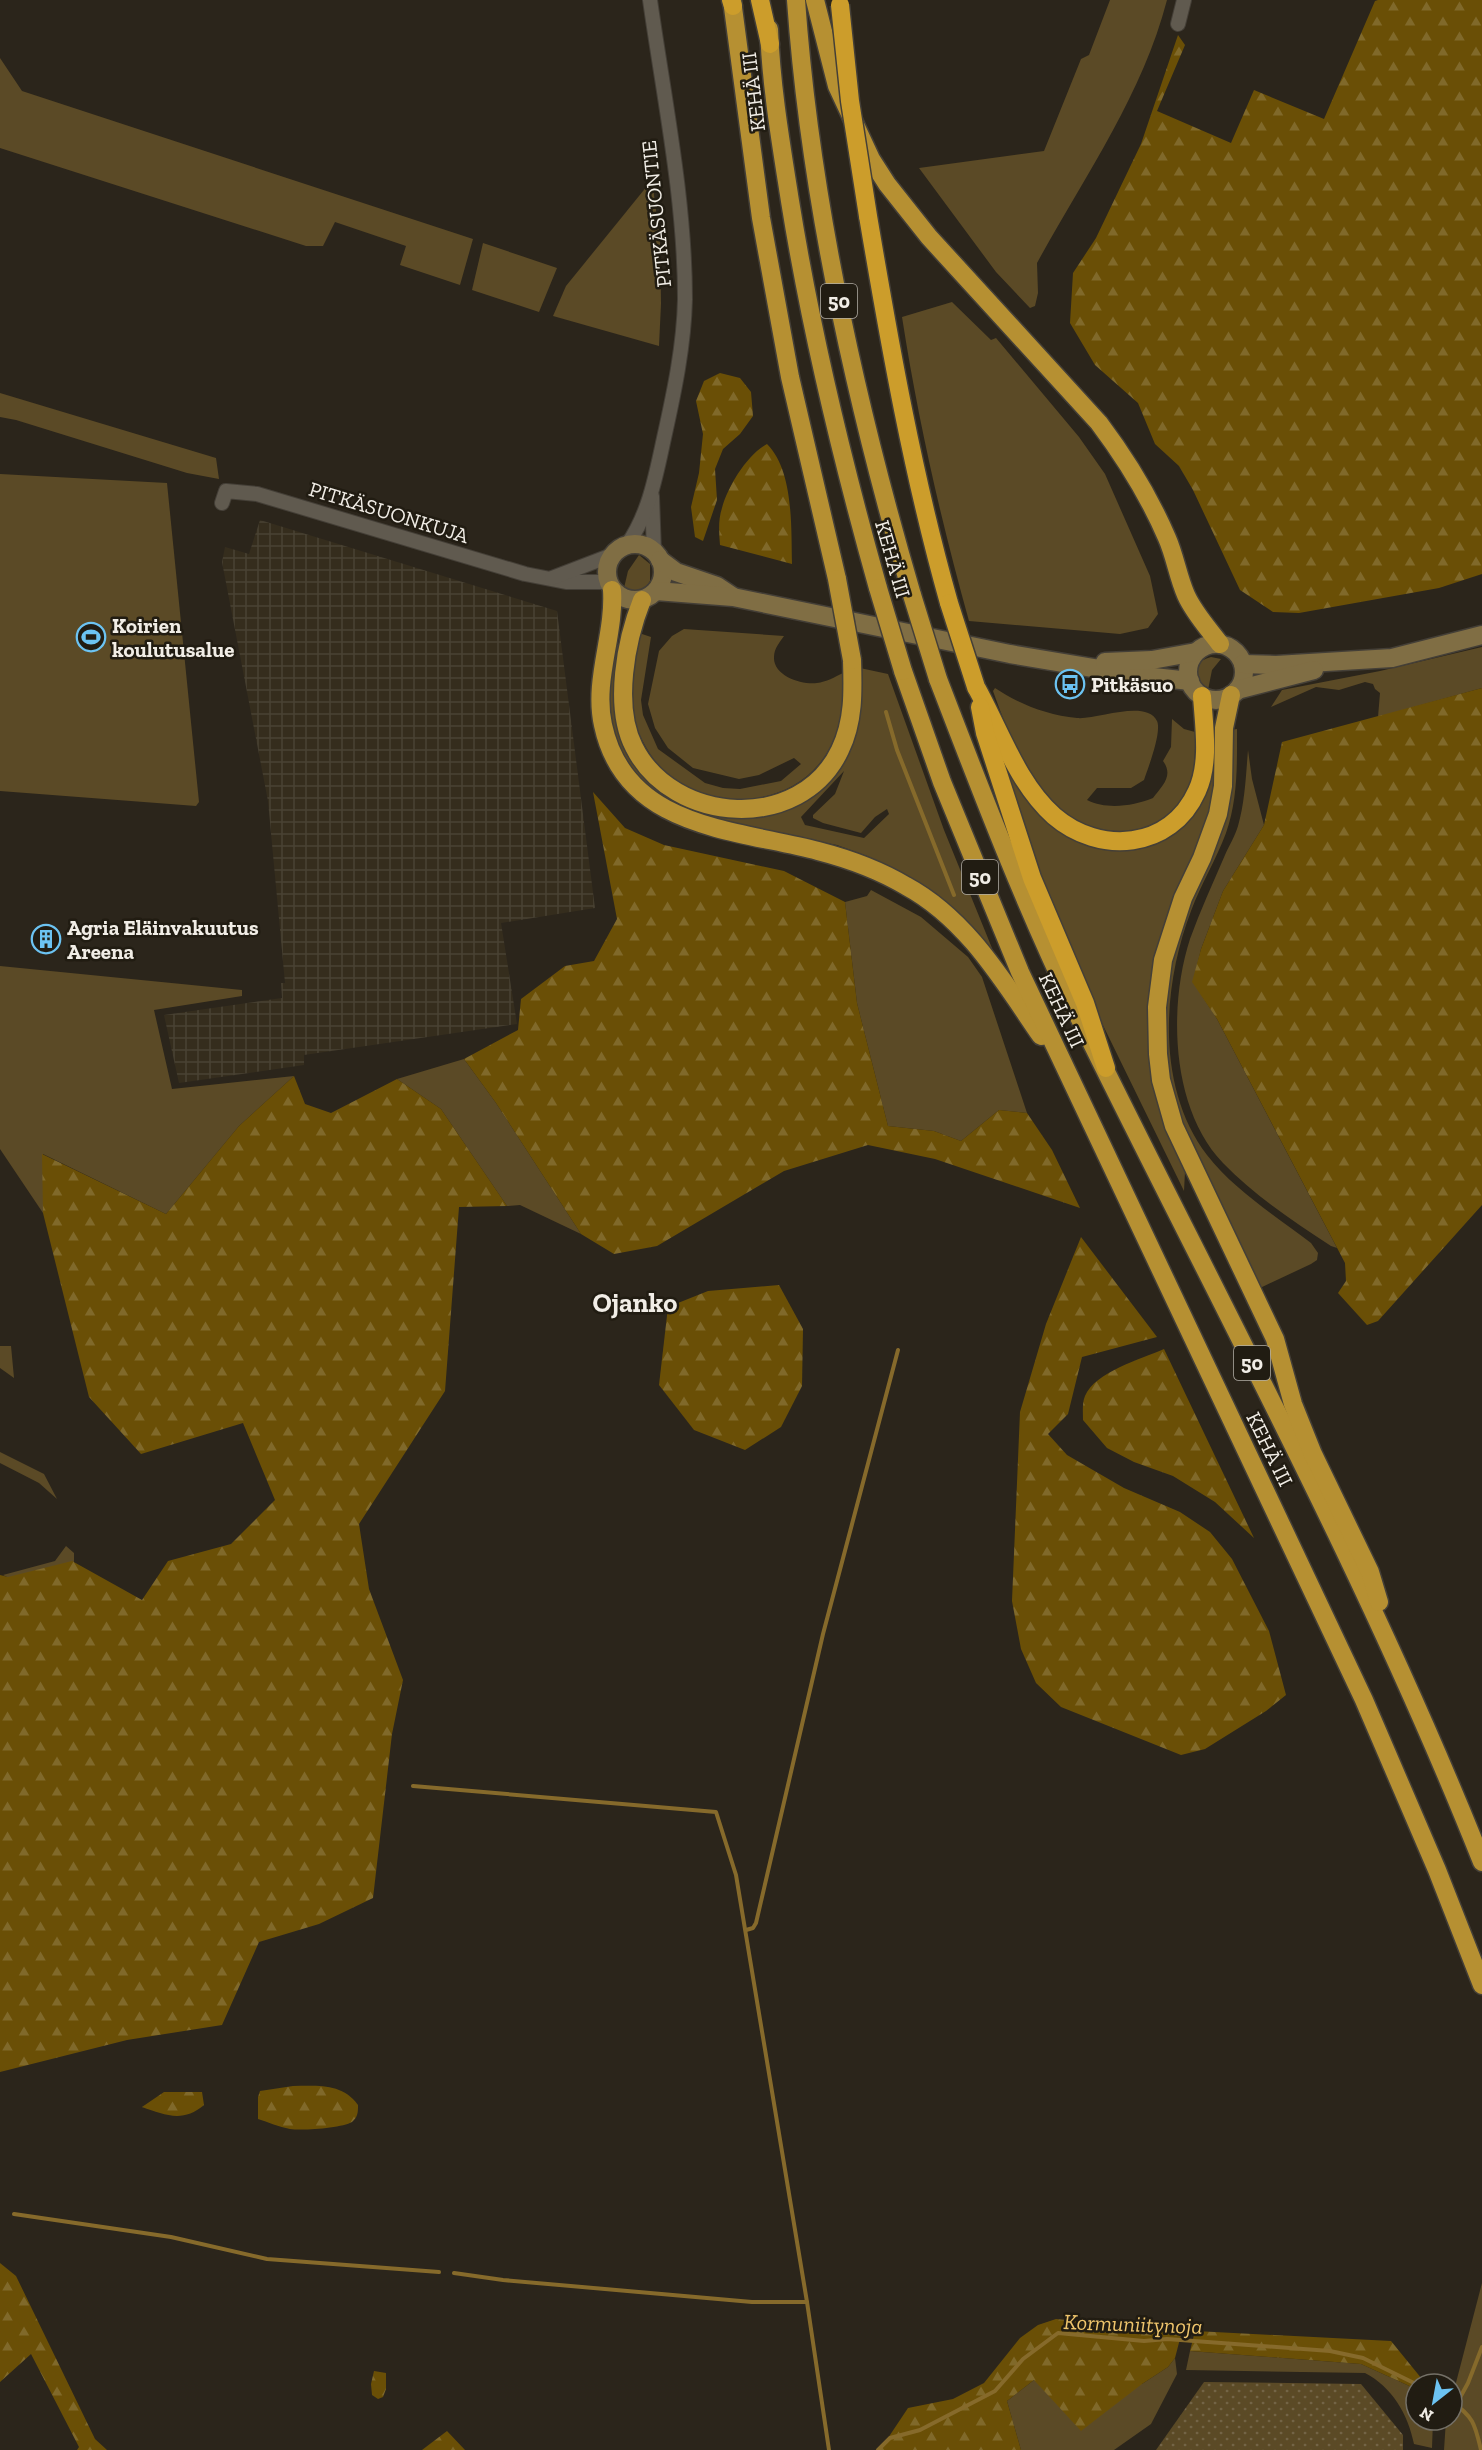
<svg xmlns="http://www.w3.org/2000/svg" width="1482" height="2450" font-family="'Zilla Slab',serif">
  <style>
    .industrial { fill: url(#industrial-grid) }
    .grass { fill: #5b4a26; fill-rule: evenodd }
    .forest { fill: url(#forest-firs) }
    .park { fill: url(#park-dots) }
    .lines { fill: none; stroke-linecap: round; stroke-linejoin: round }
    .stream { stroke: #866a2b; stroke-width: 4 }
    .minor-casing { stroke: #443f37; stroke-width: 16 }
    .secondary-casing { stroke: #443f37; stroke-width: 21 }
    .trunk-casing { stroke: #443f37; stroke-width: 21 }
    .motorway-casing { stroke: #443f37; stroke-width: 21 }
    .minor { stroke: #605a4f; stroke-width: 14 }
    .secondary { stroke: #806e44; stroke-width: 18 }
    .trunk { stroke: #b69032; stroke-width: 18 }
    .motorway { stroke: #cc9d2b; stroke-width: 18 }
    .trunk-bridge-casing { stroke: #443f37; stroke-width: 21; stroke-linecap: butt }
    .motorway-bridge-casing { stroke: #443f37; stroke-width: 21; stroke-linecap: butt }
    .trunk-bridge { stroke: #b69032; stroke-width: 18 }
    .motorway-bridge { stroke: #cc9d2b; stroke-width: 18 }
    .labels { text-anchor: middle; dominant-baseline: central; stroke-width: 5; stroke-linejoin: round; paint-order: stroke }
    .shield { fill: #211c12; stroke: #b3aea6; stroke-width: 1.5 }
    .shield-label { font-size: 20px; font-weight: bold; fill: #f1ede6 }
    .street-label { font-size: 21px; fill: #f1ede6; stroke: #211c12 }
    .poi-label { font-size: 21px; font-weight: bold; fill: #f1ede6; stroke: #211c12; text-anchor: start }
    .water-label { font-size: 22px; font-style: italic; fill: #efc56c; stroke: #211c12 }
    .district-label { font-size: 27px; font-weight: bold; fill: #f1ede6; stroke: #211c12 }
  </style>
  <defs>
    <pattern id="industrial-grid" width="8" height="8" patternUnits="userSpaceOnUse" patternTransform="scale(1.5)"><rect width="8" height="8" fill="#352d1d"/><path d="M0 4h8M4 0v8" fill="none" stroke="#494233"/></pattern>
    <pattern id="forest-firs" width="22" height="20" patternUnits="userSpaceOnUse" patternTransform="scale(1.5)"><rect width="22" height="20" fill="#6a4f06"/><path d="M5 1l3.5 6h-7zM16 11l3.5 6h-7z" fill="#80692a"/></pattern>
    <pattern id="park-dots" width="8" height="8" patternUnits="userSpaceOnUse" patternTransform="scale(1.5)"><rect width="8" height="8" fill="#5b4a26"/><path d="M2 2h.1M6 6h.1" fill="none" stroke="#736446" stroke-width="1.8" stroke-linecap="round"/></pattern>
  </defs>
  <rect width="100%" height="100%" fill="#2b251b"/>
  <polygon class="industrial" points="260,520 557,611 595,908 501,923 517,1024 304,1055 304,1065 179,1083 164,1015 282,998 281,983 285,983 268,801 222,562 225,547 249,554"/>
  <g class="grass">
    <path d="M1110 0H1167C1142 96 1084 177 1037 263L1038 293 1035 306 1030 308 996 272 919 168 1044 151 1081 59 1089 55Z"/>
    <polygon points="0,58 22,91 473,239 460,285 400,265 406,246 335,222 323,246 306,246 0,148"/>
    <polygon points="652,180 660,240 661,304 659,346 553,316 566,286"/>
    <polygon points="483,243 557,268 539,312 472,290"/>
    <path d="M952 302 991 340 996 338 1079 437 1105 474 1150 576 1158 614 1148 628 1120 634 969 621C941 521 918 420 902 317Z"/>
    <polygon points="0,393 216,458 219,479 187,473 16,420 0,417"/>
    <polygon points="0,474 167,483 199,802 196,806 0,791"/>
    <path d="M639 555 650 564V581C644 591 634 592 624 588L628 571Z"/>
    <path d="M684 629 784 636C780 642 774 648 774 657 773 676 802 685 817 683 826 682 835 677 843 673 844 704 841 739 819 764 783 807 717 809 673 779 659 769 650 755 642 740 640 735 636 729 634 723 626 693 634 663 639 633L651 637 641 700 643 715 658 749 705 783 723 788 740 789 781 781 801 764 794 758 759 775 739 779 693 768 668 748 655 728 648 704 659 651 672 636Z"/>
    <path d="M614 644 623 646 638 766 738 817 834 768 860 668 888 674 944 830 994 953 905 875 867 856 837 845 721 823 670 806 631 774 606 716ZM844 771 835 794 813 815V818L823 823 861 833 875 817 887 809 889 814 864 838 805 825 801 817Z"/>
    <polygon points="1482,647 1482,688 1378,717 1380,693 1375,689 1373,684 1365,682 1339,690 1316,687 1271,707 1282,690 1380,671"/>
    <path d="M1211 657 1221 659 1212 670 1208 690 1197 682C1193 669 1198 660 1211 657Z"/>
    <path d="M995 688C1019 704 1047 715 1077 718 1096 720 1146 699 1157 721 1162 732 1148 768 1144 780L1131 788H1097L1087 800C1107 810 1133 806 1153 798 1162 786 1174 776 1163 761L1171 747 1172 719 1184 729 1195 732C1195 752 1196 772 1187 790 1159 844 1091 846 1052 803 1023 771 1007 731 993 691Z"/>
    <path d="M1237 729C1237 764 1238 799 1226 833 1216 860 1201 884 1191 911 1162 987 1156 1088 1207 1155 1234 1190 1276 1216 1311 1243L1318 1253 1317 1260 1311 1264 1260 1288 1185 1134 1171 1087 1167 1063 1165 1012 1170 963 1186 909 1230 730Z"/>
    <polygon points="1209,732 1217,732 1216,774 1212,807 1206,827 1164,926 1153,965 1148,1015 1170,1138 1185,1172 1184,1191 1096,1011 1036,866 1004,768 1008,767 1089,845 1182,823"/>
    <path d="M1248 750 1252 779 1264 825 1223 891 1201 949 1193 982 1217 1019 1337 1248 1331 1246C1294 1222 1254 1195 1223 1163 1171 1109 1168 1007 1190 939 1200 911 1213 883 1225 855 1229 846 1235 836 1238 826 1245 802 1246 774 1248 750Z"/>
    <polygon points="871,890 921,917 968,957 982,977 1027,1113 999,1110 961,1141 934,1131 888,1126 857,1003 845,902 867,896"/>
    <polygon points="0,966 242,990 242,996 154,1010 172,1089 294,1076 239,1126 166,1214 43,1154 43,1213 0,1149"/>
    <polygon points="464,1059 496,1103 581,1234 520,1205 507,1206 441,1109 397,1079"/>
    <polygon points="0,1346 11,1346 14,1378 0,1368"/>
    <polygon points="0,1452 44,1474 57,1499 39,1483 0,1463"/>
    <polygon points="66,1546 74,1553 74,1576 15,1581 3,1575 55,1561"/>
    <polygon points="1482,2283 1482,2450 1444,2450 1446,2420 1452,2420 1452,2398"/>
    <path d="M1190 2351 1361 2364 1416 2389V2420H1433L1432 2448 1414 2444C1408 2414 1392 2387 1365 2373L1186 2370Z"/>
    <polygon points="1175,2358 1177,2374 1151,2424 1114,2450 1021,2450 1007,2401 1034,2380 1142,2384 1168,2367"/>
  </g>
  <g class="forest">
    <polygon points="1378,0 1482,0 1482,574 1439,588 1299,613 1273,612 1240,590 1193,490 1179,466 1155,444 1138,403 1095,365 1070,323 1073,273 1096,238 1141,144 1178,35 1185,45 1157,111 1231,143 1254,90 1324,119 1375,1"/>
    <polygon points="720,373 740,378 751,392 753,416 740,434 723,449 715,469 717,500 703,541 695,537 691,507 699,473 703,434 696,401 704,381"/>
    <path d="M767 444C794 471 791 528 792 564L720 545C719 533 718 520 722 508 728 486 747 455 767 444Z"/>
    <polygon points="1482,688 1482,1205 1378,1321 1367,1325 1338,1293 1346,1281 1345,1263 1217,1019 1192,982 1201,949 1223,891 1264,825 1282,742"/>
    <polygon points="593,792 625,828 664,845 784,871 845,902 857,1003 888,1126 934,1131 961,1141 999,1110 1027,1113 1052,1150 1080,1208 935,1159 868,1145 784,1171 657,1246 614,1254 581,1234 496,1103 464,1059 518,1030 521,999 565,966 594,961 617,919"/>
    <polygon points="294,1076 305,1104 331,1113 397,1079 441,1109 507,1206 459,1207 445,1391 359,1524 369,1589 403,1680 392,1734 373,1898 319,1924 259,1942 222,2025 127,2040 0,2072 0,1575 8,1577 72,1561 142,1600 168,1561 231,1544 275,1500 243,1423 141,1454 89,1397 43,1213 42,1154 166,1214 239,1126"/>
    <polygon points="1081,1237 1157,1337 1082,1357 1068,1414 1048,1434 1067,1455 1124,1488 1180,1512 1210,1532 1232,1559 1269,1631 1286,1695 1266,1711 1205,1749 1181,1755 1061,1707 1036,1683 1021,1649 1012,1601 1020,1412 1046,1324"/>
    <polygon points="779,1285 803,1329 802,1386 781,1427 745,1450 694,1430 659,1385 668,1307 708,1291"/>
    <path d="M1164 1349 1254 1538 1215 1502 1173 1476 1134 1462 1107 1448 1083 1420C1083 1412 1082 1403 1085 1396 1095 1372 1141 1359 1164 1349Z"/>
    <path d="M293 2086C318 2086 342 2083 358 2105 358 2112 358 2117 352 2122 342 2128 303 2131 290 2129 279 2127 268 2122 258 2119V2097L260 2091Z"/>
    <path d="M164 2092H202L204 2105C183 2123 165 2115 142 2107Z"/>
    <polygon points="0,2263 16,2276 95,2439 107,2450 77,2450 79,2447 31,2354 0,2382"/>
    <polygon points="1056,2319 1182,2331 1175,2358 1168,2367 1142,2384 1081,2431 1034,2380 1007,2401 1021,2450 880,2450 908,2408 953,2399 984,2383 1020,2338 1038,2325"/>
    <polygon points="1195,2331 1391,2341 1426,2384 1416,2384 1416,2389 1361,2364 1190,2351"/>
    <polygon points="374,2371 386,2373 386,2389 383,2397 378,2399 372,2395 371,2384"/>
    <polygon points="447,2431 465,2450 422,2450"/>
  </g>
  <polygon class="park" points="1204,2382 1361,2384 1403,2435 1403,2450 1156,2450"/>
  <g class="lines">
    <g class="stream">
      <polyline points="886,712 897,750 954,895"/>
      <polyline points="413,1786 716,1812 736,1875 807,2302"/>
      <polyline points="746,1930 753,1928 756,1923 823,1634 898,1350"/>
      <polyline points="14,2214 171,2237 267,2259 439,2272"/>
      <polyline points="454,2273 503,2280 752,2302 807,2302 829,2450"/>
      <path d="M1452 2402C1474 2417 1475 2425 1481 2450"/>
      <polyline points="1456,2405 1468,2383 1482,2347"/>
      <polyline points="878,2450 890,2438 920,2430 995,2391 1023,2359 1058,2333 1144,2341 1167,2339 1330,2351 1363,2358 1416,2384"/>
    </g>
    <g class="minor-casing">
      <g id="minor">
        <polyline points="1178,24 1184,0"/>
        <polyline points="652,496 654,552"/>
        <polyline points="222,503 226,491 257,494 525,574 566,582 608,582"/>
        <path d="M627 545C649 514 656 475 664 438 674 393 684 346 685 299 685 199 664 99 650 0"/>
        <polyline points="552,578 612,555"/>
      </g>
    </g>
    <g class="secondary-casing">
      <g id="secondary">
        <circle cx="635" cy="572" r="28"/>
        <polyline points="660,560 676,572 717,586 732,596"/>
        <polyline points="656,591 733,597 1010,654 1135,675 1190,681"/>
        <circle cx="1216" cy="672" r="28"/>
        <polyline points="1105,662 1152,660 1196,652"/>
        <polyline points="1243,664 1276,665 1392,658 1482,635"/>
        <polyline points="1237,690 1314,670"/>
      </g>
    </g>
    <g class="trunk-casing">
      <g id="trunk">
        <polyline points="732,0 761,218 790,377 837,579"/>
        <path d="M796 0C810 199 856 404 912 595"/>
        <path d="M815 0 837 86 871 159 887 184 929 237 1099 423C1126 459 1149 496 1167 538 1175 556 1178 577 1186 595 1194 613 1208 628 1220 644"/>
        <path d="M769 29C771 86 781 144 790 201 811 332 842 460 878 588"/>
        <path d="M612 590C615 635 593 680 603 725 625 829 735 829 818 851 849 859 879 870 906 886 967 919 1003 981 1041 1036"/>
        <path d="M642 600C626 640 613 706 634 747 673 825 801 833 840 750 854 721 853 691 852 660"/>
        <polyline points="903,671 942,782 1020,972 1364,1700 1437,1870 1482,1985"/>
        <path d="M938 679C981 791 1024 904 1076 1011 1214 1293 1366 1570 1482 1862"/>
        <polyline points="1231,695 1224,728 1223,786 1218,814 1202,858 1183,898 1163,960 1157,1007 1158,1054 1161,1080 1174,1126 1275,1339 1293,1404 1313,1454 1370,1572 1379,1602"/>
      </g>
    </g>
    <g class="motorway-casing">
      <g id="motorway">
        <polyline points="731,0 733,6"/>
        <polyline points="760,0 770,44"/>
        <path d="M868 216C890 346 913 476 949 603"/>
        <path d="M976 687C1000 730 1017 783 1054 816 1099 855 1171 850 1197 791 1210 763 1204 726 1202 696"/>
        <polyline points="980,707 985,733 1032,878 1085,1003 1106,1068"/>
      </g>
    </g>
    <use href="#minor" class="minor"/>
    <use href="#secondary" class="secondary"/>
    <use href="#trunk" class="trunk"/>
    <use href="#motorway" class="motorway"/>
    <g class="trunk-bridge-casing">
      <g id="trunk-bridge">
        <polyline points="837,579 852,660"/>
        <polyline points="878,588 903,671"/>
        <polyline points="912,595 938,679"/>
      </g>
    </g>
    <g class="motorway-bridge-casing">
      <g id="motorway-bridge">
        <polyline points="840,5 850,101 868,216"/>
        <polyline points="949,603 976,687"/>
      </g>
    </g>
    <use href="#trunk-bridge" class="trunk-bridge"/>
    <use href="#motorway-bridge" class="motorway-bridge"/>
  </g>
  <defs>
    <g id="stadium-ring" transform="scale(1.5)"><circle r="9.5" fill="#211c12" stroke="#6cc3f2" stroke-width="1.5"/><path d="M0-5a6.5 5 0 1 0 0 10a6.5 5 0 1 0 0-10ZM-3.5-1.8h7v3.6h-7Z" fill="#6cc3f2"/></g>
    <g id="bus-ring" transform="scale(1.5)"><circle r="9.5" fill="#211c12" stroke="#6cc3f2" stroke-width="1.5"/><path d="M-5-6H5V4H4V6H2V4H-2V6H-4V4H-5ZM-3.5-4V0h7V-4ZM-3.5 1.2v1.5H-2V1.2ZM2 1.2v1.5H3.5V1.2Z" fill="#6cc3f2"/></g>
    <g id="building-ring" transform="scale(1.5)"><circle r="9.5" fill="#211c12" stroke="#6cc3f2" stroke-width="1.5"/><path d="M-4-6H4V6H1V3H-1V6H-4ZM-2.5-4.3h1.7v1.8h-1.7ZM.8-4.3h1.7v1.8H.8ZM-2.5-1h1.7V.8h-1.7ZM.8-1h1.7V.8H.8Z" fill="#6cc3f2"/></g>
  </defs>
  <g fill-rule="evenodd">
    <use href="#stadium-ring" x="91" y="637"/>
    <use href="#bus-ring" x="1070" y="684"/>
    <use href="#building-ring" x="46" y="939"/>
  </g>
  <g class="labels">
    <g class="shield">
      <rect x="821" y="284" width="36" height="34" rx="4.5"/>
      <rect x="962" y="860" width="36" height="34" rx="4.5"/>
      <rect x="1234" y="1346" width="36" height="34" rx="4.5"/>
    </g>
    <g class="shield-label">
      <text x="839" y="301">50</text>
      <text x="980" y="877">50</text>
      <text x="1252" y="1363">50</text>
    </g>
    <g class="street-label">
      <text transform="translate(753 92) rotate(-97)">KEHÄ III</text>
      <text transform="translate(656 214) rotate(-96)">PITKÄSUONTIE</text>
      <text transform="translate(389 512) rotate(17)">PITKÄSUONKUJA</text>
      <text transform="translate(893 559) rotate(74)">KEHÄ III</text>
      <text transform="translate(1062 1010) rotate(65)">KEHÄ III</text>
      <text transform="translate(1270 1449) rotate(64)">KEHÄ III</text>
    </g>
    <g class="poi-label">
      <text x="112" y="625">Koirien<tspan x="112" dy="24">koulutusalue</tspan></text>
      <text x="1091" y="684">Pitkäsuo</text>
      <text x="67" y="927">Agria Eläinvakuutus<tspan x="67" dy="24">Areena</tspan></text>
    </g>
    <g class="water-label">
      <text transform="translate(1133 2324) rotate(2)">Kormuniitynoja</text>
    </g>
    <g class="district-label">
      <text x="635" y="1303">Ojanko</text>
    </g>
  </g>
  <g transform="translate(1434 2402) rotate(211)"><circle r="28" fill="#211c12" stroke="#747067" stroke-width="1.5"/>
  <path d="M0-4.5L10 22L0 15L-10 22Z" fill="#6cc3f2"/>
  <text y="-9" font-size="16" font-weight="bold" text-anchor="middle" fill="#f1ede6">N</text>
  </g>
</svg>
